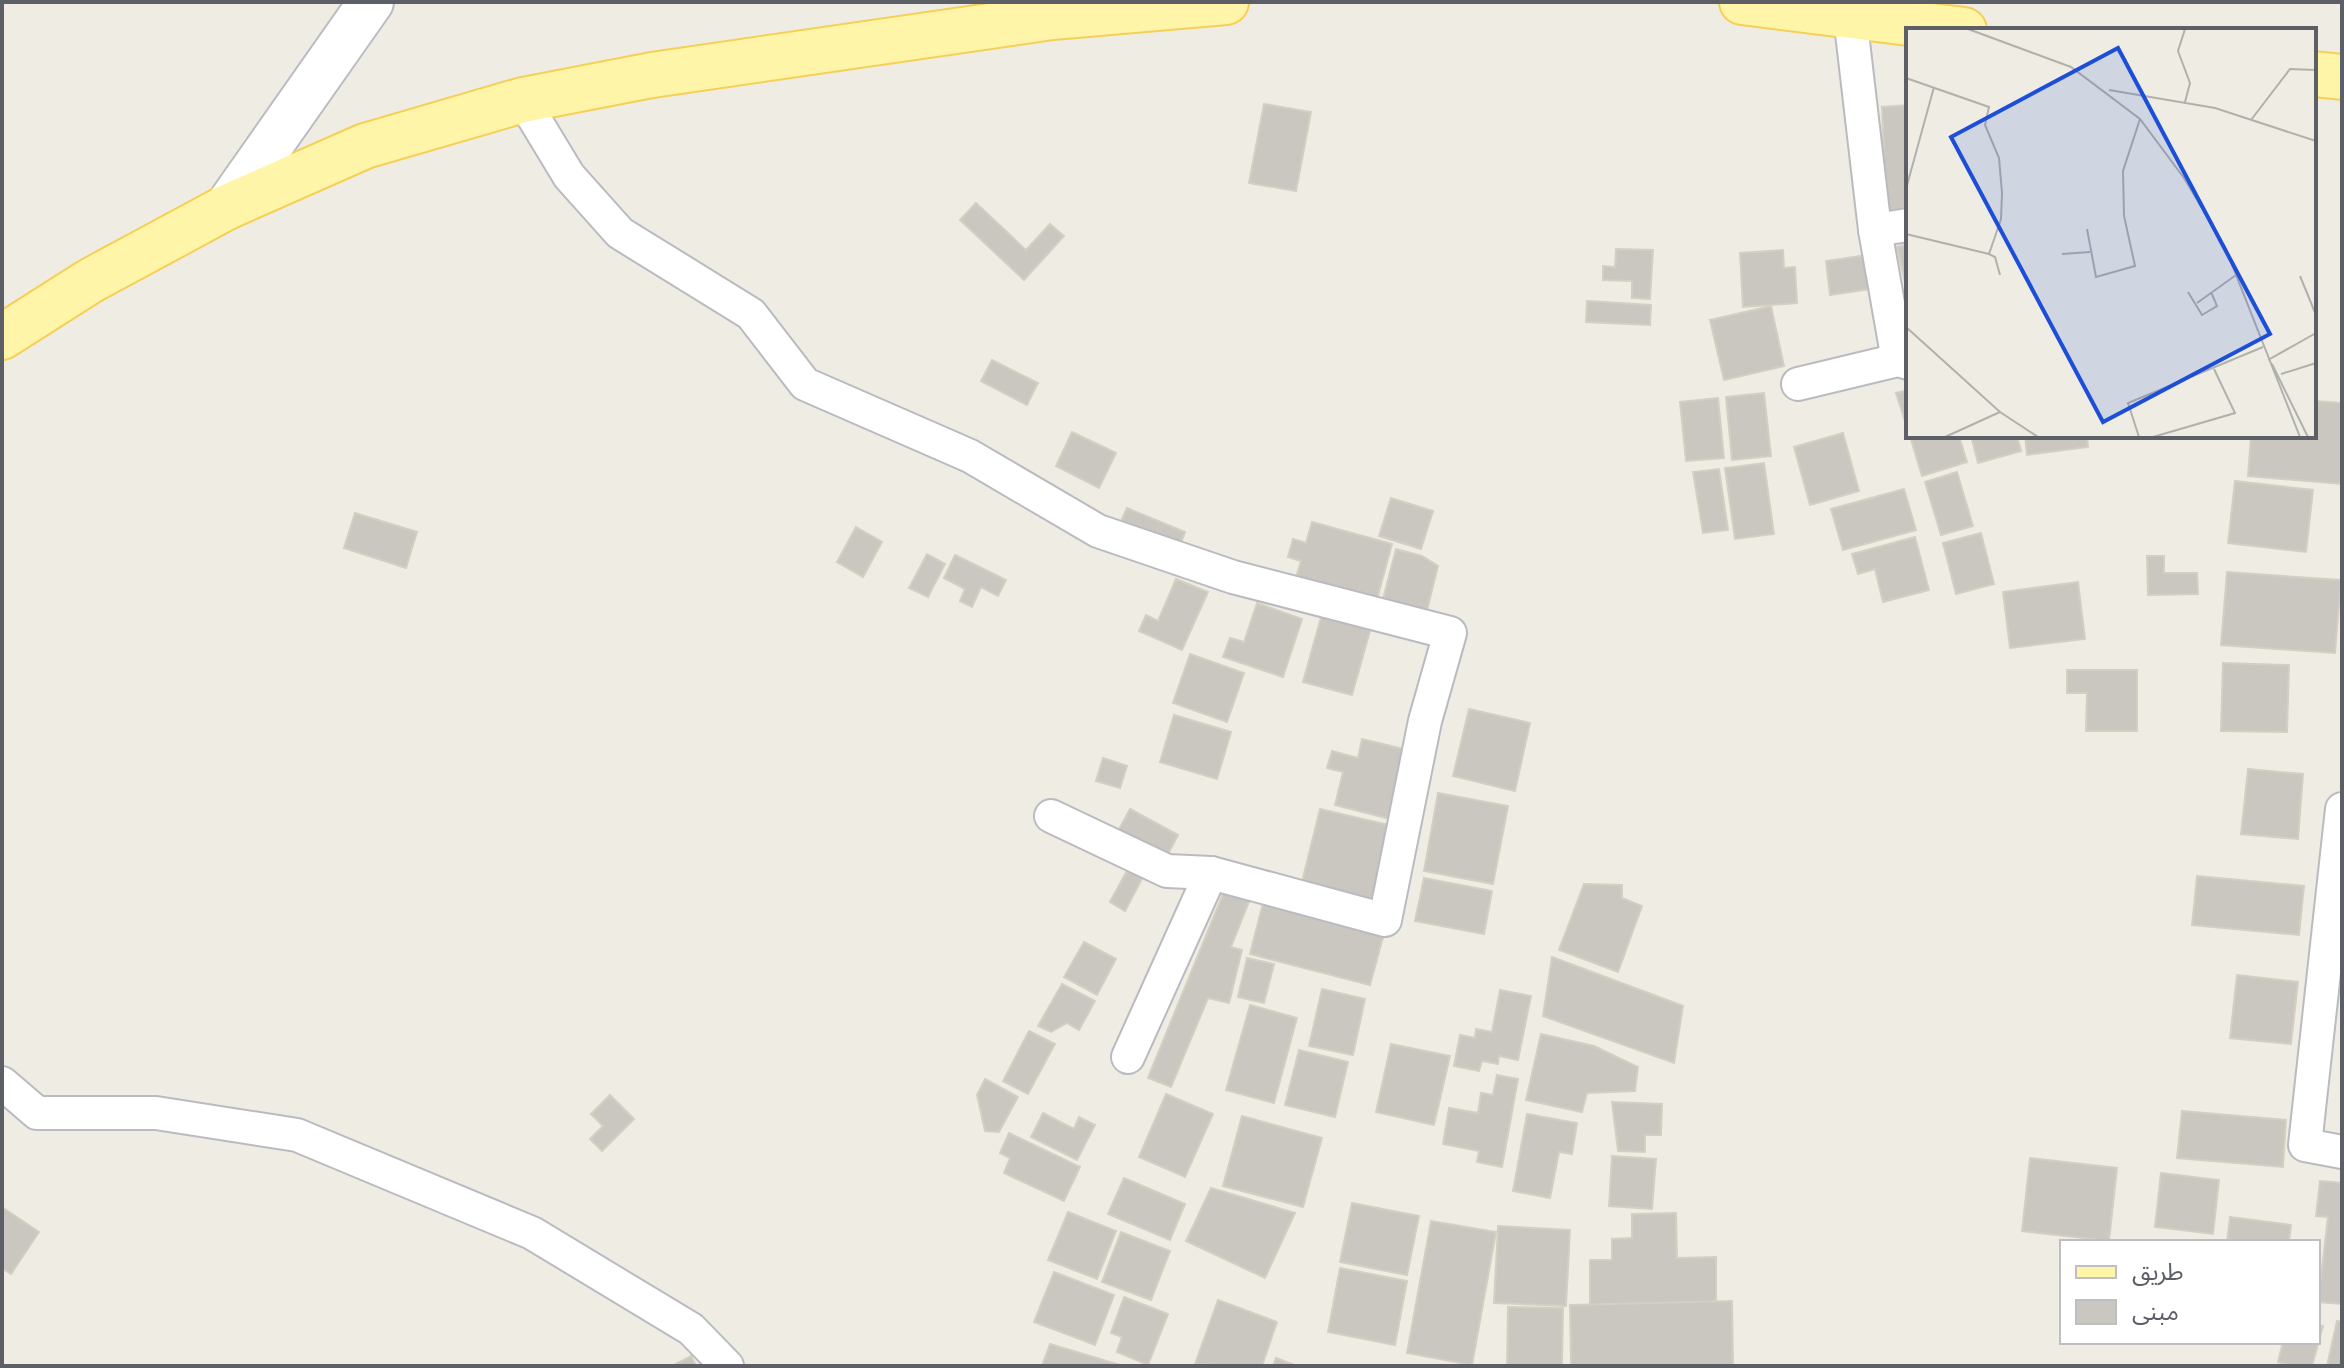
<svg xmlns="http://www.w3.org/2000/svg" width="2344" height="1368" font-family="'Golos Text','Noto Sans Arabic',sans-serif">
  <style>
    .building { fill: #cac7c1; stroke: #d4cfc2; stroke-width: 2 }
    .lines { fill: none; stroke-linecap: round; stroke-linejoin: round }
    .street-casing { stroke: #b9bbc0; stroke-width: 36 }
    .secondary-casing { stroke: #b9bcc2; stroke-width: 48 }
    .primary-casing { stroke: #f6d056; stroke-width: 48 }
    .street { stroke: #fff; stroke-width: 32 }
    .secondary { stroke: #fff; stroke-width: 44 }
    .primary { stroke: #fff5a8; stroke-width: 44 }
    .inset-road { fill: none; stroke: #b0b0ad; stroke-width: 2 }
    .view { fill: #1d4ed8; fill-opacity: 0.15; stroke: #1d4ed8; stroke-width: 4 }
    .inset-edge { fill: none; stroke: #5c5f65; stroke-width: 4 }
  </style>
  <rect width="100%" height="100%" fill="#efede3"/>
  <g class="building">
    <polygon points="1264,104 1311,112 1296,191 1249,183"/>
    <polygon points="1908,105 1908,209 1886,210 1882,107"/>
    <polygon points="976,203 1026,250 1050,224 1064,236 1024,280 960,220"/>
    <polygon points="1908,244 1908,296 1897,247"/>
    <polygon points="1616,249 1653,250 1650,299 1632,298 1632,281 1603,280 1603,266 1615,267"/>
    <polygon points="1783,250 1784,268 1795,267 1797,303 1743,307 1740,253"/>
    <polygon points="1867,255 1871,289 1830,295 1826,261"/>
    <polygon points="1587,301 1651,305 1650,325 1586,322"/>
    <polygon points="1771,306 1784,366 1724,380 1710,320"/>
    <polygon points="992,360 1038,383 1027,405 981,381"/>
    <polygon points="1908,390 1908,431 1896,393"/>
    <polygon points="1764,393 1771,456 1732,460 1726,397"/>
    <polygon points="1718,398 1724,458 1686,461 1680,402"/>
    <polygon points="2315,401 2342,403 2342,484 2248,476 2251,436 2314,436"/>
    <polygon points="1072,432 1116,453 1099,488 1056,466"/>
    <polygon points="1843,433 1859,491 1810,505 1794,447"/>
    <polygon points="1910,436 1959,436 1967,462 1922,476"/>
    <polygon points="1971,436 2017,436 2021,451 1978,463"/>
    <polygon points="2025,436 2087,436 2088,447 2027,455"/>
    <polygon points="1764,463 1774,534 1735,539 1725,468"/>
    <polygon points="1719,469 1728,530 1703,533 1693,472"/>
    <polygon points="1957,472 1973,526 1941,535 1925,482"/>
    <polygon points="2235,481 2313,490 2306,552 2228,543"/>
    <polygon points="1904,489 1916,530 1843,550 1831,509"/>
    <polygon points="1391,498 1433,511 1421,549 1379,536"/>
    <polygon points="1127,508 1185,532 1177,553 1118,528"/>
    <polygon points="355,513 417,532 406,568 344,548"/>
    <polygon points="1312,522 1392,544 1376,603 1295,581 1301,561 1288,557 1293,539 1306,543"/>
    <polygon points="856,527 882,542 863,577 837,562"/>
    <polygon points="1981,533 1994,584 1956,594 1943,543"/>
    <polygon points="1915,537 1929,590 1883,602 1875,569 1858,574 1852,554"/>
    <polygon points="1396,549 1422,556 1438,566 1426,614 1382,603"/>
    <polygon points="927,554 945,564 928,597 909,588"/>
    <polygon points="955,555 1006,580 998,596 981,587 972,607 960,601 965,589 944,578"/>
    <polygon points="2147,556 2164,556 2164,573 2197,573 2198,594 2148,595"/>
    <polygon points="2227,572 2341,580 2335,653 2221,645"/>
    <polygon points="1176,579 1208,592 1182,650 1139,631 1146,615 1158,621"/>
    <polygon points="2078,582 2085,639 2010,648 2003,592"/>
    <polygon points="1257,603 1302,619 1283,677 1223,657 1230,638 1244,642"/>
    <polygon points="1323,610 1372,624 1352,695 1303,682"/>
    <polygon points="1190,654 1244,673 1227,722 1173,703"/>
    <polygon points="2223,663 2289,665 2287,732 2221,731"/>
    <polygon points="2067,670 2137,670 2137,731 2086,731 2087,693 2067,693"/>
    <polygon points="1469,709 1530,723 1515,791 1453,776"/>
    <polygon points="1174,715 1231,732 1217,779 1160,762"/>
    <polygon points="1362,739 1412,751 1394,820 1335,805 1343,772 1327,768 1332,751 1358,758"/>
    <polygon points="1103,758 1127,766 1120,788 1096,781"/>
    <polygon points="2248,769 2303,774 2298,839 2241,834"/>
    <polygon points="1438,793 1508,806 1493,884 1424,871"/>
    <polygon points="1130,809 1178,835 1167,856 1118,831"/>
    <polygon points="1320,809 1397,827 1379,904 1301,886"/>
    <polygon points="1130,865 1145,873 1125,911 1110,902"/>
    <polygon points="2197,876 2304,886 2299,935 2192,925"/>
    <polygon points="1424,878 1492,891 1484,934 1415,921"/>
    <polygon points="1584,884 1622,885 1622,898 1642,906 1618,972 1559,950"/>
    <polygon points="1225,889 1250,899 1231,947 1242,950 1229,1003 1208,998 1171,1087 1148,1078"/>
    <polygon points="1264,899 1385,930 1370,985 1250,954"/>
    <polygon points="1084,942 1116,959 1097,995 1064,977"/>
    <polygon points="1552,957 1683,1006 1674,1063 1543,1016"/>
    <polygon points="1247,958 1274,964 1264,1003 1238,997"/>
    <polygon points="2237,975 2298,982 2291,1044 2230,1038"/>
    <polygon points="1062,984 1095,1001 1079,1030 1067,1023 1051,1032 1038,1026"/>
    <polygon points="1322,989 1365,999 1353,1055 1309,1046"/>
    <polygon points="1500,990 1531,996 1518,1060 1499,1056 1498,1064 1482,1061 1479,1071 1454,1066 1460,1035 1475,1038 1476,1029 1492,1032"/>
    <polygon points="1250,1005 1297,1018 1274,1103 1226,1090"/>
    <polygon points="1029,1031 1055,1044 1028,1094 1003,1081"/>
    <polygon points="1541,1034 1594,1046 1638,1067 1635,1091 1587,1093 1582,1112 1526,1100"/>
    <polygon points="1391,1044 1450,1056 1434,1125 1376,1112"/>
    <polygon points="1299,1050 1348,1062 1335,1117 1285,1105"/>
    <polygon points="1497,1075 1518,1079 1502,1167 1477,1162 1479,1151 1443,1144 1449,1108 1478,1113 1481,1093 1493,1095"/>
    <polygon points="985,1079 1018,1097 999,1132 985,1131 977,1095"/>
    <polygon points="1166,1094 1213,1114 1185,1177 1139,1157"/>
    <polygon points="610,1095 634,1119 602,1151 590,1139 603,1126 591,1114"/>
    <polygon points="1612,1102 1662,1104 1661,1135 1645,1135 1645,1152 1618,1151"/>
    <polygon points="2182,1111 2286,1120 2283,1167 2177,1158"/>
    <polygon points="1043,1113 1074,1129 1079,1117 1095,1125 1077,1160 1031,1137"/>
    <polygon points="1527,1114 1577,1123 1572,1154 1559,1152 1550,1198 1513,1191"/>
    <polygon points="1242,1116 1322,1138 1303,1207 1223,1186"/>
    <polygon points="1009,1133 1080,1167 1064,1201 1004,1173 1010,1158 1000,1153"/>
    <polygon points="1612,1156 1656,1159 1652,1209 1609,1206"/>
    <polygon points="2030,1158 2117,1168 2109,1241 2022,1231"/>
    <polygon points="2161,1173 2219,1180 2213,1234 2155,1227"/>
    <polygon points="1124,1178 1185,1204 1170,1240 1108,1214"/>
    <polygon points="2320,1181 2342,1183 2342,1304 2318,1302 2328,1217 2316,1216"/>
    <polygon points="1211,1188 1295,1213 1265,1278 1186,1241"/>
    <polygon points="1352,1203 1419,1216 1407,1275 1340,1262"/>
    <polygon points="2,1207 39,1232 11,1274 2,1268"/>
    <polygon points="1068,1212 1116,1231 1097,1279 1048,1260"/>
    <polygon points="1676,1213 1677,1258 1716,1257 1716,1302 1590,1305 1590,1260 1612,1260 1612,1239 1632,1238 1632,1214"/>
    <polygon points="2230,1217 2291,1225 2289,1242 2227,1242"/>
    <polygon points="1431,1221 1496,1232 1472,1365 1407,1353"/>
    <polygon points="1498,1226 1570,1230 1566,1306 1494,1303"/>
    <polygon points="1121,1232 1170,1251 1151,1300 1102,1282"/>
    <polygon points="1340,1268 1407,1281 1395,1345 1328,1332"/>
    <polygon points="1054,1272 1114,1295 1095,1345 1034,1322"/>
    <polygon points="1124,1297 1168,1314 1148,1365 1117,1352 1122,1337 1111,1333"/>
    <polygon points="1218,1300 1277,1322 1262,1366 1195,1364"/>
    <polygon points="1732,1301 1733,1366 1571,1366 1570,1305"/>
    <polygon points="1508,1307 1563,1308 1562,1366 1507,1366"/>
    <polygon points="2337,1321 2342,1322 2342,1366 2327,1366"/>
    <polygon points="2318,1325 2323,1326 2312,1366 2294,1366 2278,1362 2283,1342 2318,1342"/>
    <polygon points="1050,1344 1120,1365 1042,1366"/>
    <polygon points="691,1356 696,1366 672,1366"/>
    <polygon points="1276,1358 1297,1366 1273,1366"/>
  </g>
  <g class="lines">
    <g class="street-casing">
      <g id="street">
        <polyline points="1850,16 1875,230 1898,360"/>
        <polyline points="523,100 569,176 620,233 751,314 805,384 970,456 1098,531 1233,577 1450,633 1425,721 1385,920 1211,873 1167,871 1051,816"/>
        <polyline points="1875,230 1908,225"/>
        <polyline points="1798,384 1898,360 1908,363"/>
        <polyline points="2342,809 2305,1145 2342,1152"/>
        <polyline points="1128,1057 1211,873"/>
        <polyline points="2,1083 37,1113 156,1113 297,1135 532,1233 691,1329 727,1366"/>
      </g>
    </g>
    <g class="secondary-casing">
      <polyline id="secondary" points="227,207 371,2"/>
    </g>
    <g class="primary-casing">
      <g id="primary">
        <polyline points="1742,2 1964,30"/>
        <polyline points="2314,74 2342,77"/>
        <polyline points="2,337 90,281 227,207 365,146 523,100 652,75 1052,17 1226,2"/>
      </g>
    </g>
    <use href="#street" class="street"/>
    <use href="#secondary" class="secondary"/>
    <use href="#primary" class="primary"/>
  </g>
  <g transform="translate(1906 28)">
    <rect width="410" height="410" fill="#efede3"/>
    <path class="inset-road" d="M62 1 165 39 234 91 278 150 319 219 394 409M0 50 83 79 79 97 93 130 96 165 95 191 83 226M203 62 309 80 410 113M279 74 284 55 272 23 279 1M345 92 384 41 410 42M0 161 28 59M181 201 190 249 229 238 218 188 217 143 234 91M0 206 83 226 89 229 94 247M156 226 184 224M394 248 410 287M282 264 296 287 311 278 305 264M291 275 330 247M0 299 94 384 132 409M362 332 410 305M366 336 402 409M375 346 410 335M39 409 94 384M233 409 222 375 357 319M247 409 329 385 308 341"/>
    <path class="view" d="M212 20 364 306 197 394 45 109Z"/>
    <rect width="410" height="410" class="inset-edge"/>
  </g>
  <rect width="2344" height="1368" fill="none" stroke="#5c5f65" stroke-width="8"/>
  <rect x="2060" y="1240" width="260" height="104" fill="#ffffff" stroke="#bebfc1" stroke-width="2"/>
  <rect x="2076" y="1266" width="40" height="12" fill="#fff5a8" stroke="#bebfc1" stroke-width="2"/>
  <text x="2132" y="1280" font-size="24" fill="#5c5f65">طريق</text>
  <rect x="2076" y="1300" width="40" height="24" fill="#cac7c1" stroke="#bebfc1" stroke-width="2"/>
  <text x="2132" y="1320" font-size="24" fill="#5c5f65">مبنى</text>
</svg>
